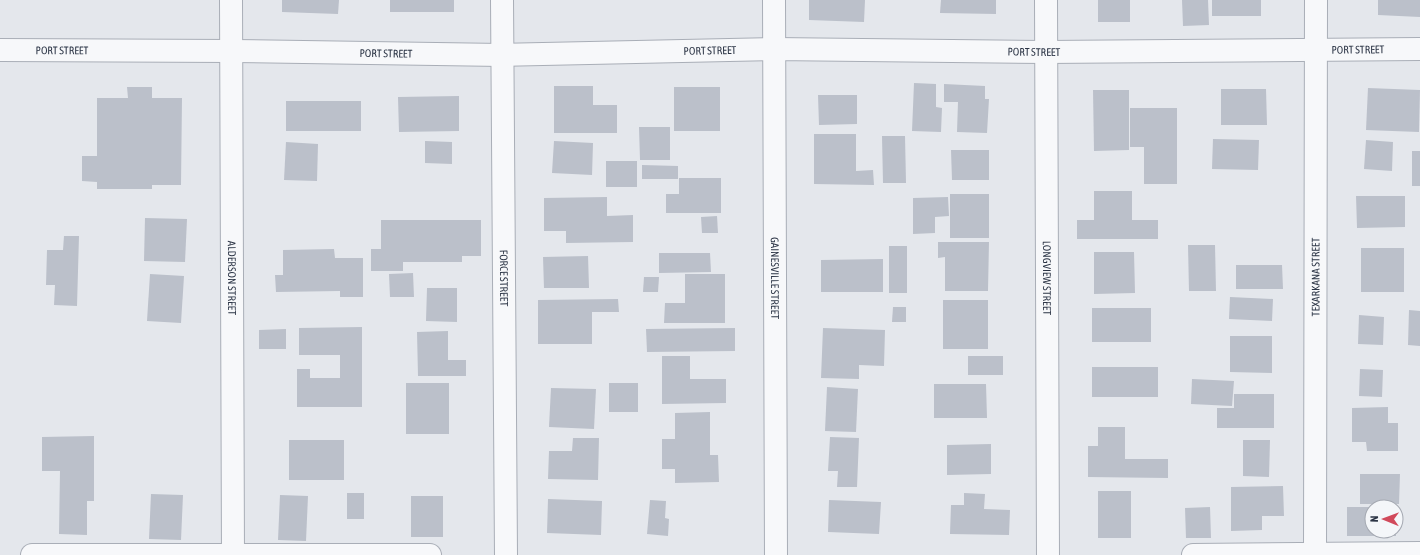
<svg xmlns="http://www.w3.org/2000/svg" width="1420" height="555" font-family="'Asap Condensed',sans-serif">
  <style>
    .building { fill: #bbc0ca }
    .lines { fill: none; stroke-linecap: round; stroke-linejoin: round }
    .minor-casing { stroke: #a9aeb7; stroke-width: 24 }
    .minor { stroke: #f7f8fa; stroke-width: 22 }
    .labels { text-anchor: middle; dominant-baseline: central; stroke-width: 3; stroke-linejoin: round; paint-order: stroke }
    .street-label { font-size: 11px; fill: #2b3445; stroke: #f4f6f9 }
  </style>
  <rect width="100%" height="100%" fill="#e4e7ec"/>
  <g class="building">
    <polygon points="282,0 339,0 338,14 282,12"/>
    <rect x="390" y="0" width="64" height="12"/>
    <polygon points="809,0 865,0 864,22 809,20"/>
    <polygon points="941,0 996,0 996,14 940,13"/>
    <rect x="1098" y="0" width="32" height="22"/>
    <polygon points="1182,0 1208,0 1209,25 1183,26"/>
    <rect x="1212" y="0" width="49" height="16"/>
    <polygon points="1378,0 1420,0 1420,17 1378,15"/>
    <polygon points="914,83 936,84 936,107 942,108 941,132 912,131"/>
    <polygon points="944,84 985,86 985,99 989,99 987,133 957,132 958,102 944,102"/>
    <polygon points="554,86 593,86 593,105 617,105 617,133 554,133"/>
    <polygon points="127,87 152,87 152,98 182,98 181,185 152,185 152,189 97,189 97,182 82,181 82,156 97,156 97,98 128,98"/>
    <rect x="674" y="87" width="46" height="44"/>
    <polygon points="1368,88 1420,90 1419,132 1366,130"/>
    <polygon points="1221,89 1266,89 1267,125 1221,125"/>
    <polygon points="1093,90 1129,90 1129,150 1094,151"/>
    <polygon points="818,95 857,95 857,124 819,125"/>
    <polygon points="459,96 459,131 399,132 398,97"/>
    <rect x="286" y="101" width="75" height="30"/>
    <polygon points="1130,108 1177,108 1177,184 1144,184 1144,147 1130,147"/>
    <polygon points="639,127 670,127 670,160 640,160"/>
    <polygon points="814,134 856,134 856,171 873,170 874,185 814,184"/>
    <polygon points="882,136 905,136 906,183 883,183"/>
    <polygon points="1213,139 1259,140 1258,170 1212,169"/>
    <polygon points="1366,140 1393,142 1392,171 1364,169"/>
    <polygon points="425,141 452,142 452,164 425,163"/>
    <polygon points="554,141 593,143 592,175 552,173"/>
    <polygon points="286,142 318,144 317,181 284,180"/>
    <polygon points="951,150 989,150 989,180 952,180"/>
    <rect x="1412" y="151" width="8" height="35"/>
    <rect x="606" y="161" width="31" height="26"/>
    <polygon points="642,165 678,166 678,179 642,179"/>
    <polygon points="679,178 721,178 721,213 666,213 666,194 679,194"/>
    <polygon points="1094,191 1132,191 1132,220 1158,220 1158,239 1077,239 1077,220 1094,220"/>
    <rect x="950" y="194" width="39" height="44"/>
    <polygon points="1356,196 1405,196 1405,227 1357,228"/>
    <polygon points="607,197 607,216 633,215 633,242 566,243 566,231 544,231 544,198"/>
    <polygon points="948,197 949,216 935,217 935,233 913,234 913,198"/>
    <polygon points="717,216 718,233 702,233 701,217"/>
    <polygon points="145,218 187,219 185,262 144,261"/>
    <polygon points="381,220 481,220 481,256 462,256 462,262 403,262 403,271 371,271 371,249 381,249"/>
    <polygon points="64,236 79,236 77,306 54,305 55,285 46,285 47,250 63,250"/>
    <polygon points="938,242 989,242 988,291 945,291 945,257 938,258"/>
    <polygon points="1188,245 1215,245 1216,291 1189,291"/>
    <rect x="889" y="246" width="18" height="47"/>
    <rect x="1361" y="248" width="43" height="44"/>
    <polygon points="334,249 335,258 363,258 363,297 340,297 340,291 276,292 275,275 283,275 283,250"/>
    <polygon points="1094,252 1134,252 1135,293 1094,294"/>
    <polygon points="659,253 710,253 711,272 659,273"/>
    <polygon points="588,256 589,288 544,288 543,257"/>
    <polygon points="883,259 883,292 821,292 821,260"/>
    <polygon points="1236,265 1282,265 1283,289 1236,289"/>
    <polygon points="413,273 414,297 390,297 389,274"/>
    <polygon points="150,274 184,276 181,323 147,321"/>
    <polygon points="685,274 725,274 725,323 664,323 665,303 685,303"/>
    <polygon points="644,277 659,277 658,292 643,292"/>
    <polygon points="427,288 457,288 457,322 426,321"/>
    <polygon points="1230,297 1273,299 1272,321 1229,319"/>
    <polygon points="618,299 619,312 592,312 592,344 538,344 538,300"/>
    <rect x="943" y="300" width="45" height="49"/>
    <polygon points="893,307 906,307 906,322 892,322"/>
    <rect x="1092" y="308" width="59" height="34"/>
    <polygon points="1409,310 1420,311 1420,346 1408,345"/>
    <polygon points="1359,315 1384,317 1383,345 1358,344"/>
    <polygon points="362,327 362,407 297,407 297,369 310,369 310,378 340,378 340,355 299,355 299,328"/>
    <polygon points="735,328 735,351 647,352 646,329"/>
    <polygon points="823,328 885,330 884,366 859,365 859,379 821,378"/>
    <polygon points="286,329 286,349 259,349 259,330"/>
    <polygon points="448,331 448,360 466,360 466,376 418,376 417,332"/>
    <polygon points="1230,336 1272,336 1272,373 1230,372"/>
    <polygon points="662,356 690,356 690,379 726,379 726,403 662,404"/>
    <rect x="968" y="356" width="35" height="19"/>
    <rect x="1092" y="367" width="66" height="30"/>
    <polygon points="1360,369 1383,370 1382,397 1359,396"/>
    <polygon points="1192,379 1234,381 1232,406 1191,404"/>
    <rect x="406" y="383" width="43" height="51"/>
    <rect x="609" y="383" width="29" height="29"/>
    <polygon points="934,384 986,384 987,418 934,418"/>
    <polygon points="827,387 858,389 856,432 825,431"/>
    <polygon points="551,388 596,389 594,429 549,427"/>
    <polygon points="1234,394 1274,394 1274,428 1217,428 1217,408 1234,408"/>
    <polygon points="1388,407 1388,423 1398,423 1398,451 1367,451 1366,442 1352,442 1352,408"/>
    <polygon points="710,412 710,455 718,455 719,482 675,483 675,469 662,469 662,439 675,439 675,413"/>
    <polygon points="1098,427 1125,427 1125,459 1168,459 1168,478 1088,477 1088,446 1098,446"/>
    <polygon points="94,436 94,501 87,501 87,535 59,534 60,471 42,471 42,437"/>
    <polygon points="830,437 859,438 857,487 837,487 838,471 828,471"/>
    <polygon points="573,438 599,438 598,480 548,479 549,451 572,451"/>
    <rect x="289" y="440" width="55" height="40"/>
    <polygon points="1243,440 1270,440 1269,477 1243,476"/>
    <polygon points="991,444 991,474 947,475 947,445"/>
    <polygon points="1360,474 1400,474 1399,504 1360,504"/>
    <polygon points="1283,486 1284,516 1262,516 1262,530 1231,531 1231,487"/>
    <rect x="1098" y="491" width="33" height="47"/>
    <rect x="347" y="493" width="17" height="26"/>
    <polygon points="964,493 985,494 984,509 1010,510 1009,535 950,534 951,505 964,505"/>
    <polygon points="151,494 183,495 181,540 149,539"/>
    <polygon points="280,495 308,496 306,541 278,540"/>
    <rect x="411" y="496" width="32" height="41"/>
    <polygon points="548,499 602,501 601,535 547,533"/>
    <polygon points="650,500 666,501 665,518 669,519 668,536 647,534"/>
    <polygon points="829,500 881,502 879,534 828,532"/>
    <polygon points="1210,507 1211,538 1186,538 1185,508"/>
    <polygon points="1347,507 1372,507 1372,531 1396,531 1396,536 1347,536"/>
  </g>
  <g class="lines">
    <g class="minor-casing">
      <g id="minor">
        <path id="s1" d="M231 0 233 555"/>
        <path id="s2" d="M502 0 506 555"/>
        <path id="s3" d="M774 0 776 555"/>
        <path id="s4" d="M1046 0 1048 555"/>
        <path id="s5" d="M0 50 231 51 502 55 774 49 1046 52 1420 49"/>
        <polyline points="32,555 430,555"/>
        <polyline points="1193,555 1420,553"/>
        <path id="s6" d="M1315 555 1316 0"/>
      </g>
    </g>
    <use href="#minor" class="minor"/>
  </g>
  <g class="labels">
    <g class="street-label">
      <text stroke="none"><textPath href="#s5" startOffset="1358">PORT STREET</textPath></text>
      <text stroke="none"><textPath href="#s5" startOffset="62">PORT STREET</textPath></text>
      <text stroke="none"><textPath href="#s5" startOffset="710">PORT STREET</textPath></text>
      <text stroke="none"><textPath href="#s5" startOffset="1034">PORT STREET</textPath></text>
      <text stroke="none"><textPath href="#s5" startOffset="386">PORT STREET</textPath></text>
      <text stroke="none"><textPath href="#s4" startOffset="278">LONGVIEW STREET</textPath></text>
      <text stroke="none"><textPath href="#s6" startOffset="278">TEXARKANA STREET</textPath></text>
      <text stroke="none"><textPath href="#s1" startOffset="278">ALDERSON STREET</textPath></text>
      <text stroke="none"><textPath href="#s2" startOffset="278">FORCE STREET</textPath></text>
      <text stroke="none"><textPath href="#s3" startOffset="278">GAINESVILLE STREET</textPath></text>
    </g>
  </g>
  <g transform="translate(1384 519) rotate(271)"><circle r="19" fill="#f4f6f9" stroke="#a4a8b1"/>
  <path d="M0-3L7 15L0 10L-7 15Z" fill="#d1495b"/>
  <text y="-6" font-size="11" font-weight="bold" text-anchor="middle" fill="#2b3445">N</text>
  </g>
</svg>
